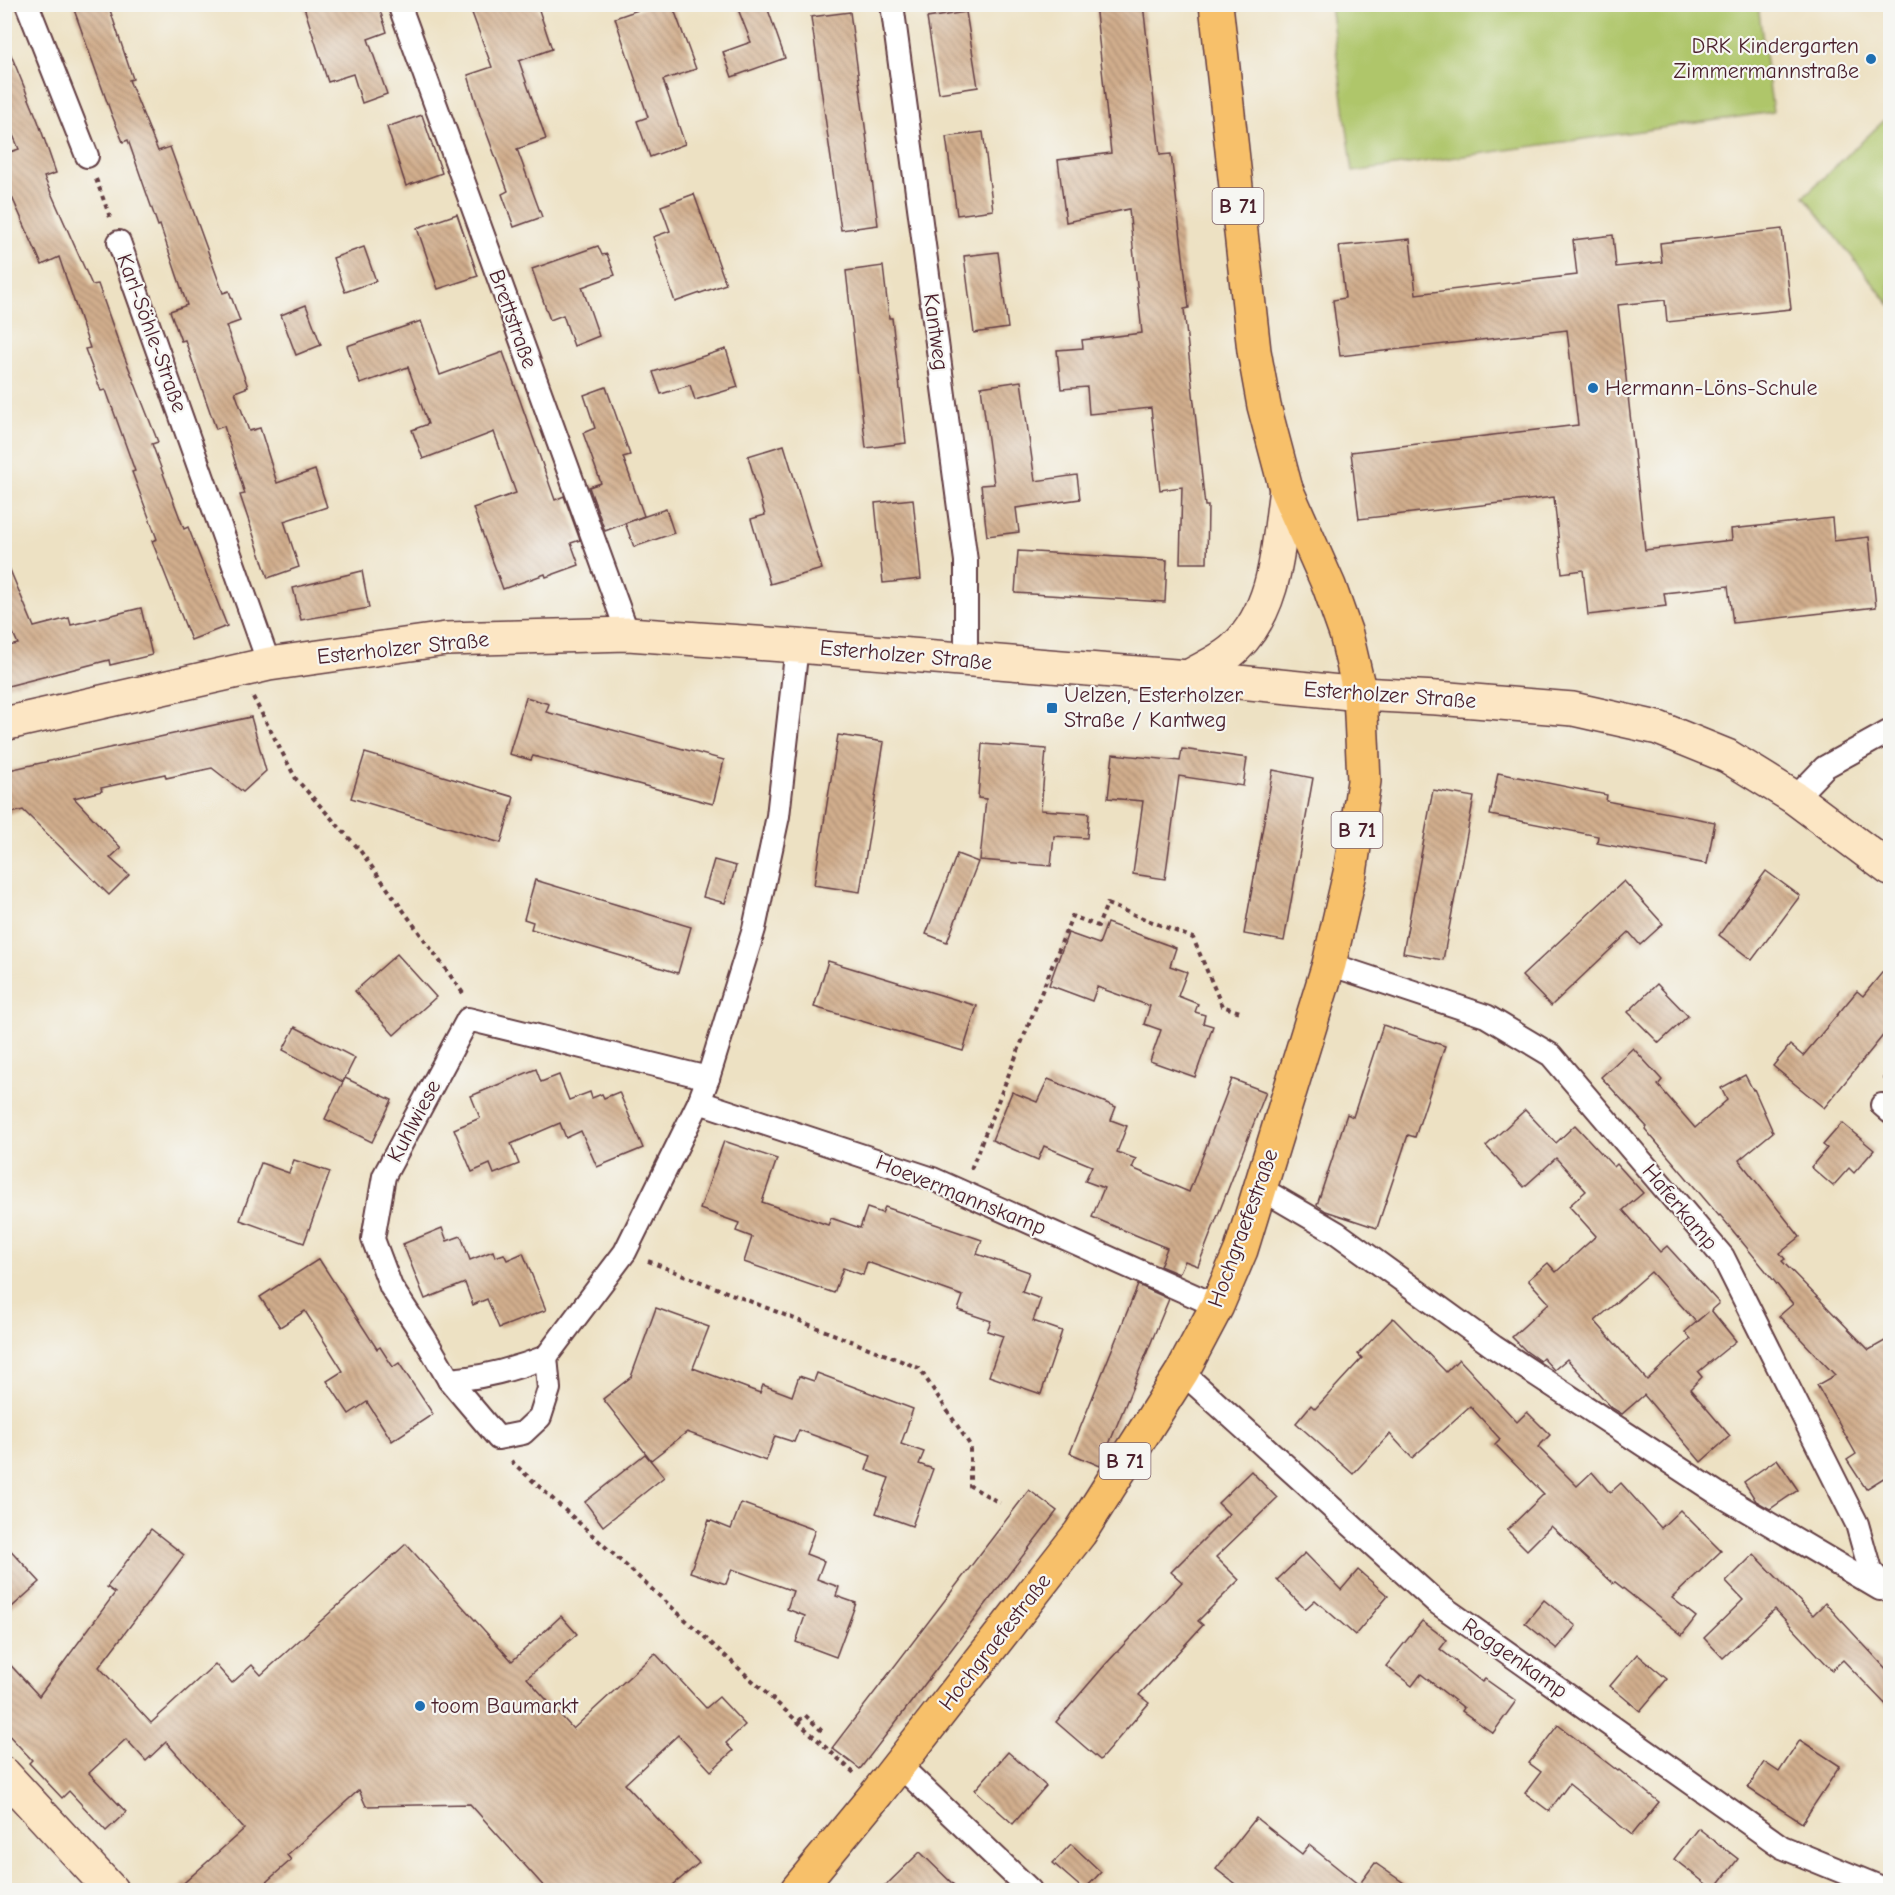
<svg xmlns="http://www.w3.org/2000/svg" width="1895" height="1895" font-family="'Comic Neue',sans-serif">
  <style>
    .grass { fill: #afc66b; stroke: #7c724b; stroke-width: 1.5 }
    .building { fill: url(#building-back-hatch); fill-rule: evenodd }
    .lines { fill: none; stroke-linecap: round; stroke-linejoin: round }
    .street-casing { stroke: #623c42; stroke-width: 26 }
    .secondary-casing { stroke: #623c42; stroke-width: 36 }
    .primary-casing { stroke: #623c42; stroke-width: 36 }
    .path { stroke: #623c42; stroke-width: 4; stroke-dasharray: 4.5 4.5; stroke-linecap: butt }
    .street { stroke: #fff; stroke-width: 22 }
    .secondary { stroke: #fce6c4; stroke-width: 33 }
    .primary { stroke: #f7c06b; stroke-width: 33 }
    .poi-dot { fill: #1f6fb2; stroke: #f6f6f2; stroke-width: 2 }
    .labels { text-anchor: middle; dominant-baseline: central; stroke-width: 4.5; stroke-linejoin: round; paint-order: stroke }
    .shield { fill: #f6f6f2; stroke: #7e6067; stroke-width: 1.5 }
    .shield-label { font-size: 21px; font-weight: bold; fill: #4a1f2b }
    .poi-label { font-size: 22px; fill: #4a1f2b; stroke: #f6f6f2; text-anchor: start }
    .street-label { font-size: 22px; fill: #4a1f2b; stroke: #f6f6f2 }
  </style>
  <defs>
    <pattern id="building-back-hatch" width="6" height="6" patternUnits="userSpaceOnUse" patternTransform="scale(1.5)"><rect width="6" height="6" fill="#d1ae8d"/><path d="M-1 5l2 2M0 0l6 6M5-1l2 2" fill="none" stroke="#ac8d73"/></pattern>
  </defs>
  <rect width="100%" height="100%" fill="#f6f6f2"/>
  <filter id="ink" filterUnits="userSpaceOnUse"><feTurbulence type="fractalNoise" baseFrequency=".0167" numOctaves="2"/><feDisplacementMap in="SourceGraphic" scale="12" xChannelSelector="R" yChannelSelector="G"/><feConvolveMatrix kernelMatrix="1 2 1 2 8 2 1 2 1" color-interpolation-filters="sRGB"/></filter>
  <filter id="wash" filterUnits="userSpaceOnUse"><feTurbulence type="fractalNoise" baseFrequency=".008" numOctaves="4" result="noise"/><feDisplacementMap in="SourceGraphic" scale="24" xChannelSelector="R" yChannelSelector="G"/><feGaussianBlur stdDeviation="1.35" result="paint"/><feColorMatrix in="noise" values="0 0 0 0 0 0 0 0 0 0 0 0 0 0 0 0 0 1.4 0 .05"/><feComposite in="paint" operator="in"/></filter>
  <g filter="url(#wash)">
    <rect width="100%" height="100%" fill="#ede1c3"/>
    <g class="grass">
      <polygon points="1330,5 1758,5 1773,112 1353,172"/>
      <polygon points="1890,115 1890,305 1804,196"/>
    </g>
    <g id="blocks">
      <g class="building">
        <polygon points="72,4 108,4 133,79 129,80 158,151 170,147 223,293 229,291 240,321 226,326 248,387 235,392 249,431 260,428 277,483 315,470 327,507 284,521 299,567 268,578 240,495 245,494 224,426 216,429 185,340 181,341 170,311 187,305 160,225 158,226 128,140 123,142 111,113"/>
        <polygon points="303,4 378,4 387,32 368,39 387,94 362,103 353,74 328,82"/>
        <polygon points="497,4 537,4 552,49 519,61 546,139 517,149 542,217 514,227 502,194 508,191 480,115 468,75 492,67 472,13"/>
        <polygon points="655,4 672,4 696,69 663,80 685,144 650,157 637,121 648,117 615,18"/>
        <polygon points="736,4 766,4 785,58 732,77 723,52 751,42"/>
        <polygon points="1095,4 1143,4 1160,155 1171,154 1189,308 1184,309 1205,506 1208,506 1207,563 1180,563 1182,487 1160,490 1151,408 1089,414 1087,387 1061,389 1057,350 1083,348 1082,340 1142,333 1129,209 1066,222 1058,160 1111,153"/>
        <polygon points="850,12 878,225 841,230 811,17"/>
        <polygon points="966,12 978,87 939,93 927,18"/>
        <polygon points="5,40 38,121 56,173 44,177 92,285 98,284 117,338 158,442 152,444 184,529 188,527 227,626 191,640 152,541 157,539 132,472 135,471 106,390 101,391 85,349 90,348 59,257 42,265 4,179 4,154 19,149 4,114"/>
        <polygon points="422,115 442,173 406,186 387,127"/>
        <polygon points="983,132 993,210 957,215 946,137"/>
        <polygon points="694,194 726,284 675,302 653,237 670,231 661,206"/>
        <polygon points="457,214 478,276 438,289 417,228"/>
        <polygon points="1782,229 1791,309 1667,322 1665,300 1618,305 1645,550 1732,540 1731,529 1832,518 1834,541 1869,537 1876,607 1733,623 1728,586 1664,593 1666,606 1588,615 1583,570 1562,573 1554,497 1359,519 1351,452 1578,425 1567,330 1340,356 1333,300 1345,298 1339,246 1410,239 1416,294 1577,275 1573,240 1613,235 1616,267 1662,262 1660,243"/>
        <polygon points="598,246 602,255 607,254 615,275 582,287 599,336 574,346 563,315 550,320 532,269"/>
        <polygon points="364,247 376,281 345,292 333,258"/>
        <polygon points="998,252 1008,328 974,333 964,256"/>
        <polygon points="883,266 889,318 892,318 906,443 866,448 846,271"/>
        <polygon points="306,305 321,345 296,355 281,315"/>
        <polygon points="421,321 440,375 503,352 555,500 564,496 580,540 571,543 579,565 546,577 545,574 503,589 473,508 516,493 494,432 423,459 412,430 428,424 408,367 360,384 347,346"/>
        <polygon points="726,349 738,387 695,400 690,385 661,394 653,372"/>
        <polygon points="1021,381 1035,481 1077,475 1080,499 1016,508 1019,532 987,536 981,485 994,484 981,387"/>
        <polygon points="606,387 630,455 623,457 644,516 605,531 589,487 601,483 583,433 595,428 584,395"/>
        <polygon points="784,445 822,569 770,584 751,519 765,515 748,456"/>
        <polygon points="913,499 921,579 883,583 875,503"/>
        <polygon points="666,509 674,533 634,547 625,523"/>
        <polygon points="1018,551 1167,560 1165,602 1015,593"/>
        <polygon points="5,558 34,627 69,618 71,625 141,608 152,655 110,665 109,660 4,687 4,647 18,644 4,613"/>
        <polygon points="362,571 369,608 301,620 293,588"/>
        <polygon points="526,697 549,704 546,712 724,760 713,804 533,756 531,760 509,754"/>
        <polygon points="251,717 266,771 243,792 212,768 166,778 165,774 101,788 102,791 74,798 121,848 110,858 129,875 109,895 23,810 4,815 4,771"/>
        <polygon points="838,735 884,742 860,892 814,885"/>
        <polygon points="982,744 1046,749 1041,810 1089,813 1087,838 1054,836 1051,866 980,860 986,799 978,798"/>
        <polygon points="1182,749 1247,758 1243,786 1179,776 1165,879 1133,874 1143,801 1108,798 1113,754 1180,761"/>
        <polygon points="365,753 514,797 501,843 351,798"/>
        <polygon points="1273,770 1313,778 1284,941 1244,934"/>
        <polygon points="1498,773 1607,795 1606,801 1715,822 1707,864 1597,843 1598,836 1490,815"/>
        <polygon points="1433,790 1474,797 1443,960 1403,953"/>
        <polygon points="957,854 978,862 947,942 926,934"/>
        <polygon points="714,860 736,866 725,903 703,897"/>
        <polygon points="1766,871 1800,896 1752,960 1719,935"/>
        <polygon points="535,880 691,927 678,973 531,929 533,922 524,919"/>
        <polygon points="1624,881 1663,924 1640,945 1629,932 1551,1006 1522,976"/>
        <polygon points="1107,923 1176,948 1170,966 1187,972 1178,996 1198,1004 1195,1012 1205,1015 1203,1023 1213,1026 1195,1077 1150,1061 1161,1030 1144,1024 1150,1006 1097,987 1092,1001 1049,985 1068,933 1099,944"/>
        <polygon points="397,954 436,997 394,1035 355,991"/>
        <polygon points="828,961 977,1006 963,1051 814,1007"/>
        <polygon points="1890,963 1890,1027 1824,1108 1773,1066 1790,1045 1803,1056 1857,991 1863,996"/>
        <polygon points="1657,984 1688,1016 1659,1043 1628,1012"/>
        <polygon points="1383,1025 1445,1046 1415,1137 1408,1135 1377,1228 1326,1211 1317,1205 1347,1114 1353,1117"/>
        <polygon points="295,1027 355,1058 343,1082 283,1050"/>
        <polygon points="1633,1048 1662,1080 1658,1085 1695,1128 1727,1100 1721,1088 1745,1075 1753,1090 1754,1089 1773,1132 1739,1160 1800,1237 1780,1253 1785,1259 1782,1261 1869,1350 1890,1338 1890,1474 1866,1489 1847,1460 1856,1454 1817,1385 1835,1375 1779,1316 1793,1304 1720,1215 1719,1216 1645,1129 1647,1127 1601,1077"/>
        <polygon points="536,1069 541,1082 559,1075 569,1100 590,1092 592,1098 602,1094 604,1098 619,1092 643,1148 597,1167 581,1131 566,1138 560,1123 511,1144 519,1164 494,1174 490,1164 472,1172 454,1129 480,1118 471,1096"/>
        <polygon points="345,1078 392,1100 372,1142 325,1119"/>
        <polygon points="1048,1079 1116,1107 1111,1120 1127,1126 1117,1152 1136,1159 1132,1168 1189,1192 1232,1079 1266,1092 1198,1266 1185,1261 1179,1274 1160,1266 1167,1248 1092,1217 1104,1188 1085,1181 1092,1166 1044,1146 1038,1160 992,1140 1012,1092 1037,1102"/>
        <path d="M1525 1110 1556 1143 1575 1125 1614 1167 1617 1164 1643 1193 1623 1210 1660 1252 1667 1246 1719 1303 1711 1310 1736 1341 1698 1372 1702 1377 1690 1389 1730 1436 1701 1462 1644 1395 1622 1414 1612 1408 1567 1359 1554 1370 1543 1358 1540 1361 1526 1351 1512 1337 1549 1303 1528 1280 1548 1263 1556 1272 1596 1236 1569 1206 1586 1191 1556 1158 1524 1187 1486 1146ZM1651 1272 1696 1322 1708 1312 1685 1332 1691 1339 1647 1380 1595 1321Z"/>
        <polygon points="1842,1123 1874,1150 1854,1173 1849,1168 1833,1186 1811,1167 1827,1148 1823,1145"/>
        <polygon points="724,1141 777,1159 762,1202 828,1225 831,1218 860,1228 867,1208 882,1213 885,1207 982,1240 977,1254 1029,1272 1022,1292 1041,1299 1033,1321 1062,1331 1041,1394 989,1376 1003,1336 987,1331 991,1321 958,1310 963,1296 867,1262 863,1275 843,1268 834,1293 744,1262 752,1237 736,1231 739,1223 700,1209"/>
        <polygon points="294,1160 330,1172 304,1243 240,1220 261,1163 289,1173"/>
        <polygon points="442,1228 447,1241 461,1236 470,1260 493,1251 495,1257 504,1254 507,1260 523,1253 546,1310 499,1328 487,1299 473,1305 465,1283 425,1299 403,1244"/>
        <polygon points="319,1259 377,1349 380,1347 393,1367 399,1363 433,1414 392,1441 367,1402 349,1414 327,1381 343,1371 305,1311 280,1327 260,1297"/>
        <polygon points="1138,1285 1169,1299 1100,1466 1070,1453"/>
        <polygon points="656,1308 709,1327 693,1368 760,1393 763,1385 792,1396 799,1376 814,1381 817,1373 913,1409 901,1444 924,1452 919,1464 933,1469 912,1526 876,1513 889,1478 866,1470 871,1456 799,1430 794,1442 775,1436 766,1461 687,1432 651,1460 603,1399 631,1377"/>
        <polygon points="1393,1318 1446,1372 1459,1359 1517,1422 1527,1412 1550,1435 1538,1447 1577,1486 1592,1472 1610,1493 1621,1483 1661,1528 1680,1510 1721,1551 1672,1598 1696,1617 1682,1635 1615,1582 1613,1583 1551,1526 1527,1550 1507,1530 1544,1494 1495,1444 1500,1439 1470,1406 1412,1458 1390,1434 1353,1474 1296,1423 1311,1405 1315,1409 1362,1358 1358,1354"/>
        <polygon points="645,1454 664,1477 603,1526 585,1502"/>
        <polygon points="1777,1459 1798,1490 1770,1509 1756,1501 1744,1482"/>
        <polygon points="1251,1471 1277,1498 1216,1557 1239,1580 1198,1621 1203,1625 1139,1695 1149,1703 1100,1760 1056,1722 1105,1665 1182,1582 1171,1572 1229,1514 1218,1503"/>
        <polygon points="1029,1490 1057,1511 860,1769 832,1748"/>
        <polygon points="741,1503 815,1530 806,1554 824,1561 817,1579 839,1587 836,1596 856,1603 836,1657 796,1642 805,1616 787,1609 793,1591 732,1569 726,1584 690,1572 709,1520 731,1529"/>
        <polygon points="151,1529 184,1555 99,1667 151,1723 215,1664 232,1683 252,1665 261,1675 406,1544 512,1661 561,1616 577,1634 527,1678 573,1729 655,1653 706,1708 719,1697 745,1725 726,1743 733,1751 711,1771 678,1735 625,1784 699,1863 667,1890 547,1890 470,1804 366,1806 359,1790 287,1855 291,1860 257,1890 176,1890 244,1829 166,1742 146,1761 126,1739 89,1773 126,1812 106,1831 69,1791 62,1798 29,1763 32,1760 4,1730 4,1658 39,1696 115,1593 107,1587"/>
        <polygon points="4,1543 40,1582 4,1614"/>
        <polygon points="1305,1553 1341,1590 1358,1570 1388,1596 1355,1635 1315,1600 1305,1609 1277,1580"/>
        <polygon points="1754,1554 1813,1615 1825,1603 1890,1673 1890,1709 1843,1660 1832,1670 1775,1609 1723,1658 1704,1638 1743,1600 1726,1582"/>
        <polygon points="1544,1600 1576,1626 1557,1649 1525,1623"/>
        <polygon points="1422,1621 1447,1640 1440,1649 1482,1682 1485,1679 1516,1701 1493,1733 1462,1711 1464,1708 1421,1674 1412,1686 1386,1666"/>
        <polygon points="1637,1654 1667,1679 1640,1711 1610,1686"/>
        <polygon points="1558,1725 1618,1771 1619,1770 1659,1802 1632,1835 1569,1784 1549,1811 1525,1793 1541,1772 1529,1763"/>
        <polygon points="1800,1740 1840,1766 1802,1823 1748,1788 1764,1762 1779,1772"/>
        <polygon points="1008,1752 1046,1786 1013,1824 975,1790"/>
        <polygon points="1256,1818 1302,1854 1309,1845 1359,1885 1375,1863 1414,1890 1243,1890 1216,1869"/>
        <polygon points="1698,1828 1738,1859 1714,1890 1674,1859"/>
        <polygon points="1071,1844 1101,1872 1084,1890 1053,1863"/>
        <polygon points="920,1852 959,1890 881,1890"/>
      </g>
    </g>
  </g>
  <g filter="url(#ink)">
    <use href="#blocks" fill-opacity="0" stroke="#623c42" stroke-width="1.5"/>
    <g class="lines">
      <g class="street-casing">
        <g id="street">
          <polyline points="27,4 87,156"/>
          <polyline points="399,4 628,634"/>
          <polyline points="892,4 966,561 966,660"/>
          <polyline points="119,242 269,664"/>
          <polyline points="1795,798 1825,767 1890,731"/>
          <polyline points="1329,964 1486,1016 1551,1055 1723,1257 1857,1524 1870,1570 1890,1591"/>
          <polyline points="699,1102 933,1179 1217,1306"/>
          <polyline points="1882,1105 1890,1112"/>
          <polyline points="1260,1188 1337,1233 1494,1347 1717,1493 1880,1589"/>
          <polyline points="546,1357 549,1389 540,1417 523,1433 498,1438 449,1380 424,1337 391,1287 373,1239 384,1176 468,1019 708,1078"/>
          <polyline points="1182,1372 1436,1602 1782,1847 1887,1890"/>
          <path d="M449 1380C482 1378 515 1369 546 1357L625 1252 699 1102 708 1078 754 929 778 816 797 646"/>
          <polyline points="899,1765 1030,1890"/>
        </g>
      </g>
      <g class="secondary-casing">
        <g id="secondary">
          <path d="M1188 677C1203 668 1223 660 1235 648 1278 607 1278 543 1286 489"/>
          <polyline points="4,724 269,664 446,639 628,634 797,646 1188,677 1360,694 1437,698 1573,709 1658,728 1727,756 1795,798 1890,869"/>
          <polyline points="4,1774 111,1890"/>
        </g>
      </g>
      <g class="primary-casing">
        <polyline id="primary" points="797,1890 877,1793 1080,1533 1182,1372 1217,1306 1241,1250 1329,964 1350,873 1364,781 1360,694 1346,634 1329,586 1286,489 1264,406 1254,351 1216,4"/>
      </g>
      <g class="path">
        <polyline points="96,179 111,220"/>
        <polyline points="253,697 296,779 359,849 465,996"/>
        <polyline points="1885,1080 1887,1060 1890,1055"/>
        <polyline points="971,1169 1072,916 1098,926 1107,904 1193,938 1222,1006 1240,1012"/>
        <polyline points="648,1261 919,1368 970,1445 970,1486 1000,1503"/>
        <polyline points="511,1461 854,1773"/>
        <polyline points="799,1721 805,1715 824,1733"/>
      </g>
      <use href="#street" class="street"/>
      <use href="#secondary" class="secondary"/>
      <use href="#primary" class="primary"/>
    </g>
  </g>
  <g class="poi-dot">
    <circle cx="1871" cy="59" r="6"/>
    <circle cx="1593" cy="388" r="6"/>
    <rect x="1046" y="702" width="12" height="12" rx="3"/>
    <circle cx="420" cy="1706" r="6"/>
  </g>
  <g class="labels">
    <g class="shield">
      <rect x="1212.5" y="188" width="51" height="36" rx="4.5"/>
      <rect x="1331.5" y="812" width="51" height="36" rx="4.5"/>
      <rect x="1099.5" y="1443" width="51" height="36" rx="4.5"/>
    </g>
    <g class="shield-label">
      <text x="1238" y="206">B 71</text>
      <text x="1357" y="830">B 71</text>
      <text x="1125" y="1461">B 71</text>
    </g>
    <g class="poi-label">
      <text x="1859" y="46" text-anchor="end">DRK Kindergarten<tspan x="1859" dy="25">Zimmermannstraße</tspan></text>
      <text x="1605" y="388">Hermann-Löns-Schule</text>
      <text x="1064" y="695">Uelzen, Esterholzer<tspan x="1064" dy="25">Straße / Kantweg</tspan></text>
      <text x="432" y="1706">toom Baumarkt</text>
    </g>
    <g class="street-label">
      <text transform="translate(513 319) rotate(70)">Brettstraße</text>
      <text transform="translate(936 332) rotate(82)">Kantweg</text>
      <text transform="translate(152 333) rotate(70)">Karl-Söhle-Straße</text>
      <text transform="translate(403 648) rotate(-6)">Esterholzer Straße</text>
      <text transform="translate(906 655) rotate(5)">Esterholzer Straße</text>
      <text transform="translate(1390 695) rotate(4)">Esterholzer Straße</text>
      <text transform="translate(414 1121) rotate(-62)">Kuhlwiese</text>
      <text transform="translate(961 1195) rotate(22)">Hoevermannskamp</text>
      <text transform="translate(1680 1207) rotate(50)">Haferkamp</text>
      <text transform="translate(1243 1228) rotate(-70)">Hochgraefestraße</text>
      <text transform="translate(995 1642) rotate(-52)">Hochgraefestraße</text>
      <text transform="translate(1515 1658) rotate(35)">Roggenkamp</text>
    </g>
  </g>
  <rect width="1895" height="1895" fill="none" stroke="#f6f6f2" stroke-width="24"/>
</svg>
